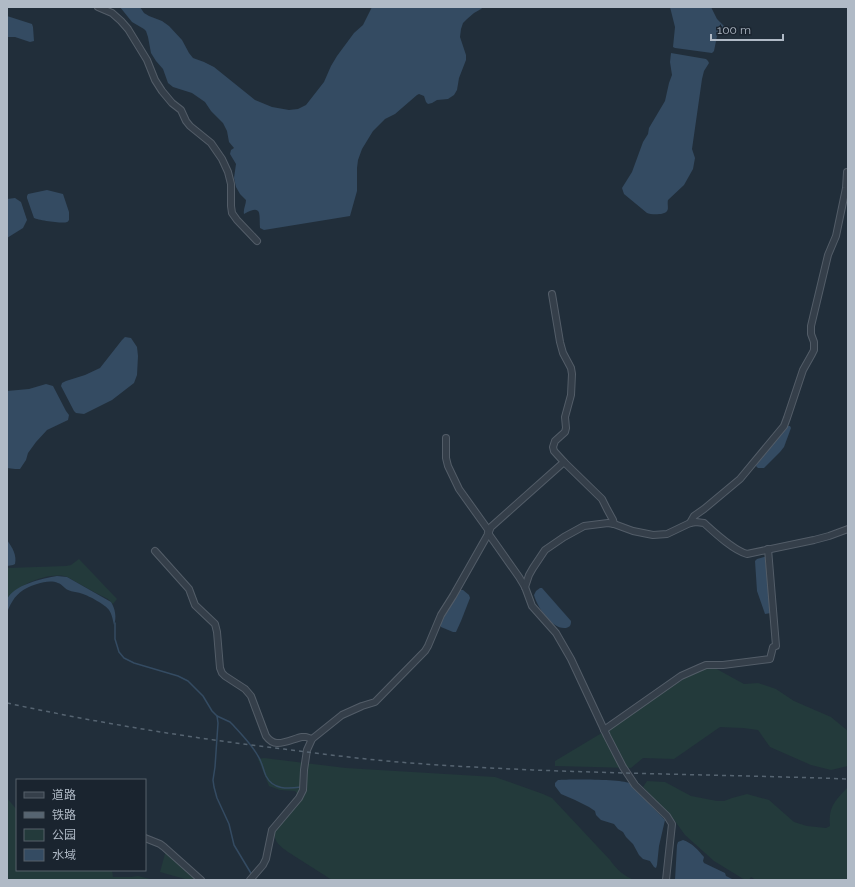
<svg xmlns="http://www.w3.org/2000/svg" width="855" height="887" font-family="Raleway,'Noto Sans SC',sans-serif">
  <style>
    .green { fill: #233a3b }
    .water { fill: #344b62 }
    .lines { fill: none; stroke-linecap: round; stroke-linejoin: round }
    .stream { stroke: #344b62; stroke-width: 1.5 }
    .minor-casing { stroke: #535d68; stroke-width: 8 }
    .minor { stroke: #353f4a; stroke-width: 6 }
    .rail { stroke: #566471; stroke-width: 1.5; stroke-dasharray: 4 4; stroke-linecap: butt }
  </style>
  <rect width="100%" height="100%" fill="#212e3a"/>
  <g class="green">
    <path d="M79 559 117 599 113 604 108 599C98 594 88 589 78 583 74 581 69 577 64 576 46 573 16 585 7 601V568L66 566 71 565Z"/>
    <polygon points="708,667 713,667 744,684 758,683 776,689 794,701 831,717 848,731 848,766 831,770 811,765 770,747 758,730 743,728 720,727 674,759 643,758 631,768 555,766 555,761 615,725 694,672"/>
    <path d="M264 758 346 768 495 777 543 794 552 798 610 860C616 869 624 876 634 880H332L288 852C281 847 274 842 274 832L301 798 295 791 280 790 269 786 258 759Z"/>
    <path d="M647 781 665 782 691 796 717 801H724L732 798 747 794 769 800 794 822 807 826 826 828 830 826C828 807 835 801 847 788H848V880H756L751 877 749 880H745L714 861 685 835 675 821 643 787Z"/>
    <polygon points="7,798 17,810 17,870 112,870 113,877 131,877 138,876 154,880 7,880"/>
    <polygon points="166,850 197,880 185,880 185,879 160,872"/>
  </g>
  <g class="water">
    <path d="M120 7H140L144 13 149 16 162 21 169 26 182 40 189 53 193 58 204 62 214 67 255 100 272 107 289 110 298 109 306 105 324 82 331 66 337 56 354 33 363 25 372 7H483L481 9 474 13 467 19 463 23 461 29 460 37 466 55V60L459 78 457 90 454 95 448 99 437 100 432 103 428 104 426 102 424 96 419 94 417 95 395 114 385 119 373 131 362 149 358 160 357 168V191L350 216 264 230 260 228C259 215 263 203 244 214 243 209 246 205 246 200L240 194 236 187 234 178 236 164 230 154 231 150 234 148 229 142 227 131 223 123 211 111 205 102 192 93 173 87 168 83 163 69 156 61 151 53 148 37 146 31 144 29 132 22Z"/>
    <polygon points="670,7 711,7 717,19 724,26 717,36 714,51 712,53 675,48 673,47 675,27"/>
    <polygon points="7,16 32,24 33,27 34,41 30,42 15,37 7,37"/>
    <path d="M671 53 706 59 708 61 709 63 704 71 702 79 692 149 695 158 693 169 684 185 668 200C667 204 669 209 667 211 665 215 651 215 647 213L624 194 622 188 632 172 643 142 648 134 649 128 665 101 669 83 672 75 670 62Z"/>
    <path d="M47 190 63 194 69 212V220C68 221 68 222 67 222 63 224 38 220 34 218L27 198V196L28 194Z"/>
    <polygon points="15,198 21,202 27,220 23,228 7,238 7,199"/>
    <polygon points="125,337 131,338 137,347 138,356 137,375 134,383 112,400 84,414 76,413 74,411 61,386 62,383 66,381 85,375 100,368 122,340"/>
    <polygon points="46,384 53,386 66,411 69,415 68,420 47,430 36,442 28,453 26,460 20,469 15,469 7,468 7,391 29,389"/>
    <polygon points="787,426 790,426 791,428 784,447 780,452 764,468 758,468 756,466 758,461"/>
    <path d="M7 540C12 547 17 555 15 564L13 565 7 566Z"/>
    <polygon points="764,557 765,557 771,613 765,614 764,611 757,591 755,561 757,559"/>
    <path d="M57 576 67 577 111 602C115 608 117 618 114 625 113 621 112 614 109 610 106 605 89 596 83 594 78 592 72 592 68 590 64 588 62 584 58 583 51 580 44 582 37 584 20 589 13 597 7 613 7 609 6 604 7 600 12 585 44 578 57 576Z"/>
    <path d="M540 588H542L571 621C571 625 570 627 566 628 552 630 537 607 534 595L536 591Z"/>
    <polygon points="460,590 463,590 469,595 470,598 461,621 456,632 453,632 441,627 440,622"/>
    <path d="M558 780C568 779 622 779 629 783L665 820 659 846 657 865 656 868 654 867 650 861 643 859 639 855 633 844 626 837 623 832 618 829 614 824 601 820 596 815 595 811 589 807 575 800 561 794 555 786V783Z"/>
    <path d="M683 840C692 843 698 850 704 857L703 861 704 863 725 873 726 876 734 880H675L677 845 678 842Z"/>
  </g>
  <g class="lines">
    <g class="stream">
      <path d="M115 623V639L119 652 124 658 134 663 178 676 188 681 203 696 212 711 217 716 230 722 233 725C241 734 252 745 258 756 262 762 263 769 266 776 273 790 288 789 301 787"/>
      <polyline points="217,716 218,723 215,767 213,780 214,787 217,798 229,824 234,845 252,875"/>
    </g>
    <g class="minor-casing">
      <g id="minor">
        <polyline points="98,7 112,13 121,21 128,29 147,60 155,80 162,91 172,103 181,110 186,121 190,126 211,143 222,159 228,172 231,184 231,206 232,213 237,220 257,241"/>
        <polyline points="446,438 446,458 448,466 459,489 489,531"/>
        <polyline points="564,462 602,499 607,509 613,520 614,524"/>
        <polyline points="690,523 694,516 704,509 740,479 784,426 787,418 803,370 812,354 814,350 814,342 811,334 811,326 828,255 836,236 846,188 847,172"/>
        <polyline points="488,533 519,577 525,587 532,606 556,633 571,659 607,736 623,767 635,785 667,816 672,824 666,880"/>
        <path d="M155 551 189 589 195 605 215 624 217 632 220 668 222 673 225 676 245 689 251 696 266 736C269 740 272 743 277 743 283 744 296 738 302 737H306L312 739"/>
        <path d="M525 587 529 575 533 568 545 550 564 537 584 526 608 523 614 524 633 531 653 535 667 534 690 523 696 522 704 523C715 533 733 550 747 554L814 540 829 536 848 529"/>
        <polyline points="604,730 681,676 699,668 706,665 723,665 770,659 773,647 776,646 768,549"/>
        <polyline points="145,838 160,844 164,847 201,880"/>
        <polyline points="250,880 263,865 266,859 272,830 299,798 303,790 304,770 307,750 312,739 342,715 362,706 375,702 425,651 428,646 441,615 453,596 487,536 491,527 564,462 554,451 553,447 555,441 565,432 566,428 565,417 571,395 572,374 571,368 563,353 560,342 552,294"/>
      </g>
    </g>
    <use href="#minor" class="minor"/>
    <path class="rail" d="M7 703C98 723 191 738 284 749 336 756 388 762 440 765 576 774 712 774 848 779"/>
  </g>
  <rect width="855" height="887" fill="none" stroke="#b0bac6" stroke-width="16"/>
  <rect x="16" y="779" width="130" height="92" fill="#1a242f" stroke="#56606b"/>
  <rect x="24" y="792" width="20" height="6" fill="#353f4a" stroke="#56606b"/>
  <text x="52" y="799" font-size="12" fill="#b0bac6">道路</text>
  <rect x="24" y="812" width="20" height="6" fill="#566471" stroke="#56606b"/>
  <text x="52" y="819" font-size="12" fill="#b0bac6">铁路</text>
  <rect x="24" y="829" width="20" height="12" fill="#233a3b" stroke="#56606b"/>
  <text x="52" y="839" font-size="12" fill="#b0bac6">公园</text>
  <rect x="24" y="849" width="20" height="12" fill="#344b62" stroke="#56606b"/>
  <text x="52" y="859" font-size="12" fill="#b0bac6">水域</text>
  <path d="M711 34v6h72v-6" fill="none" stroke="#b0bac6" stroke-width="2"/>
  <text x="717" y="34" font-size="12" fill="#b0bac6" stroke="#1a242f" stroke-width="3" paint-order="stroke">100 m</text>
</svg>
